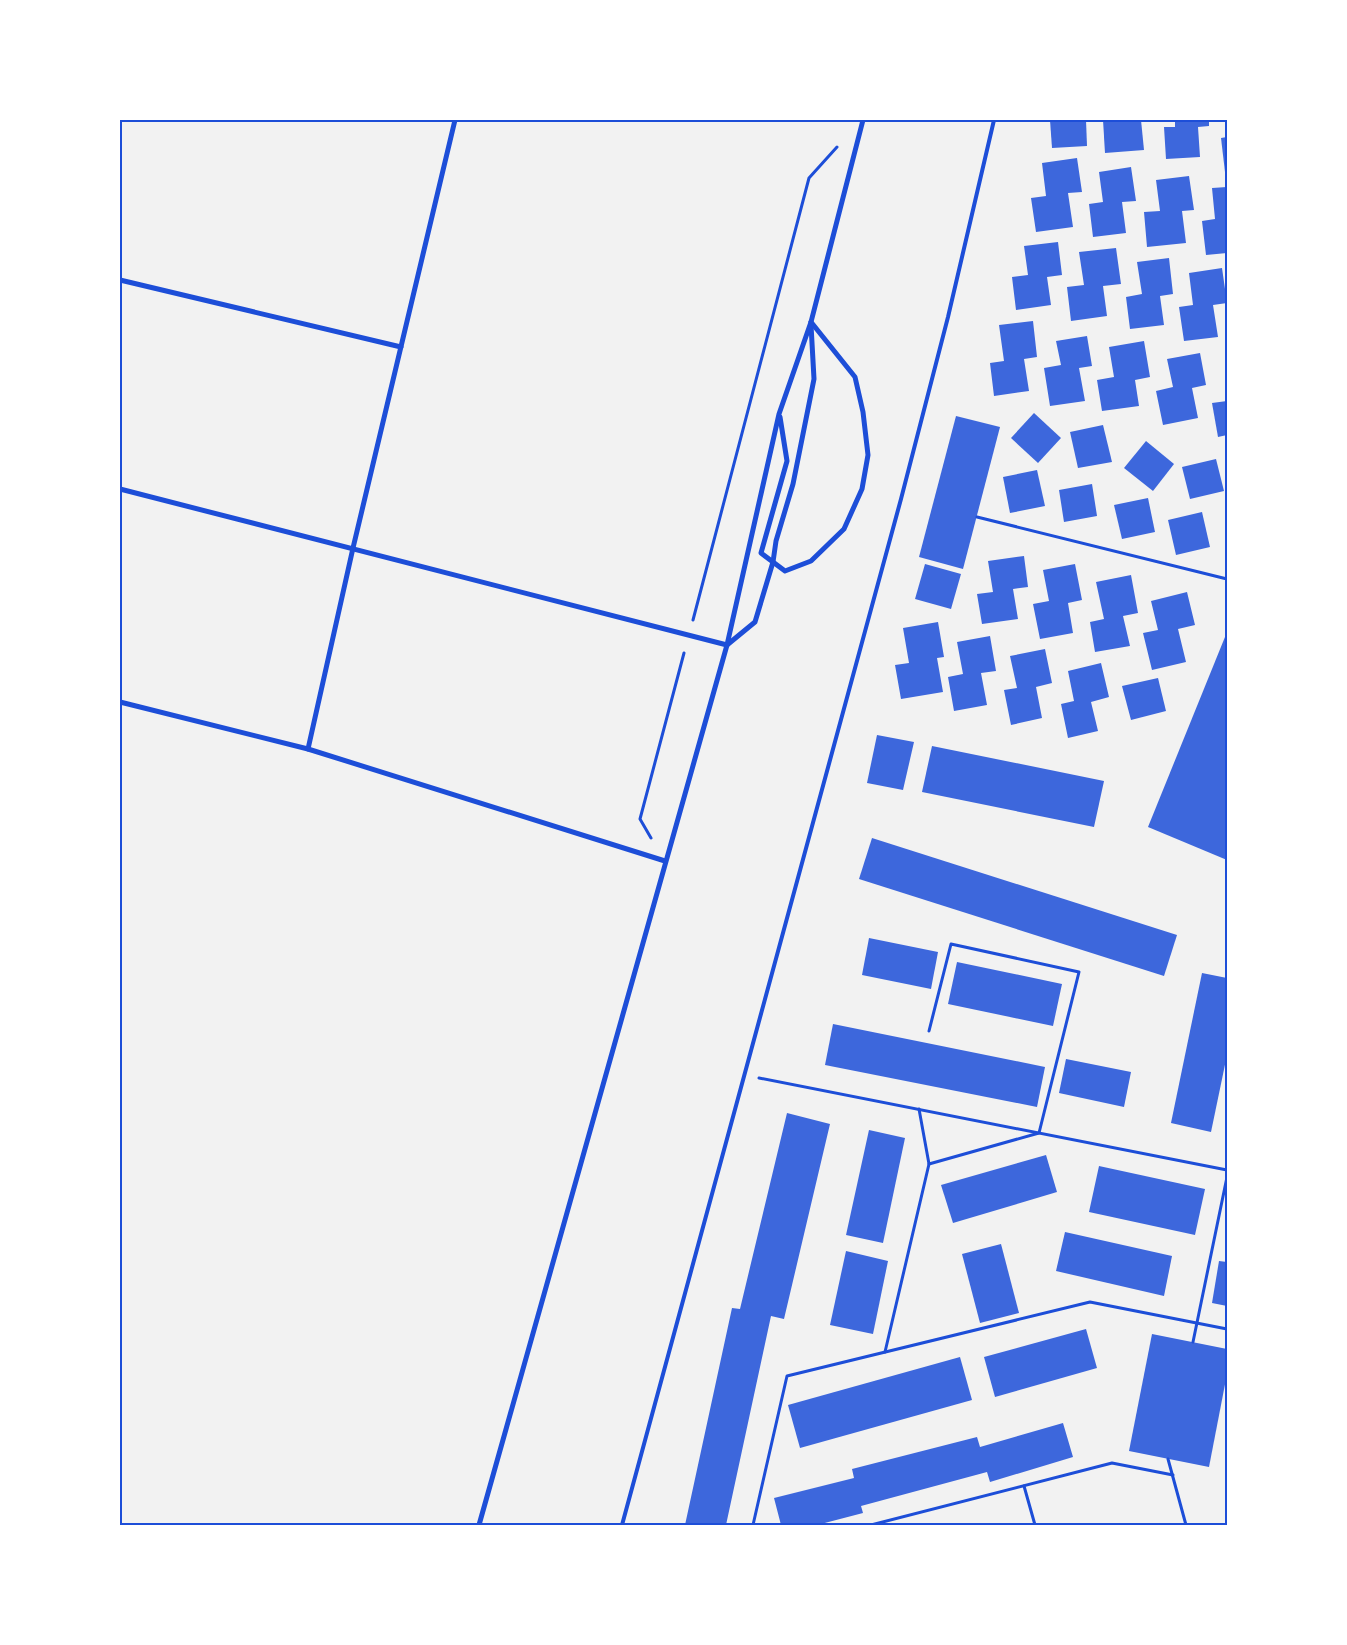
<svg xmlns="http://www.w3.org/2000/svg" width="1347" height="1645" font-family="'Playfair Display',serif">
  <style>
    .building { fill: #3d67dc }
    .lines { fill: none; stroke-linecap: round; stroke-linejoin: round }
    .path { stroke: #1d4ed8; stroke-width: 3 }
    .service { stroke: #1d4ed8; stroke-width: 4 }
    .minor { stroke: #1d4ed8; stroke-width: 5 }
    .neatline { fill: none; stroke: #1d4ed8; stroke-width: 2 }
  </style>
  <rect width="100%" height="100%" fill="#f2f2f2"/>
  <g class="building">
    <polygon points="1050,120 1086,120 1087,146 1052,148"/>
    <polygon points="1103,120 1141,120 1144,150 1105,153"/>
    <polygon points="1175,120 1209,120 1209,126 1198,127 1200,157 1166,159 1164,127 1175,127"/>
    <polygon points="1227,137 1227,172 1225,172 1221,138"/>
    <polygon points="1077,158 1082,192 1068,193 1073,227 1036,232 1031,198 1046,196 1042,163"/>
    <polygon points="1131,167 1136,201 1122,202 1126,233 1093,237 1089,204 1103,202 1099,172"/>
    <polygon points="1189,176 1194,210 1182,211 1186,243 1147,247 1144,212 1160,211 1156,180"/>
    <polygon points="1227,187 1227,253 1206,255 1202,221 1215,219 1212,188"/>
    <polygon points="1058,242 1062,275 1047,277 1051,305 1016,310 1012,277 1028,275 1024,246"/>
    <polygon points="1116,248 1121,284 1103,286 1107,316 1071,321 1067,287 1084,285 1079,252"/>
    <polygon points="1169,258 1173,294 1160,296 1164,325 1130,329 1126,297 1142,294 1137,262"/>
    <polygon points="1222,268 1227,303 1213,305 1218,337 1184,341 1179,307 1193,305 1189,273"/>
    <polygon points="1033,321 1037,357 1024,359 1029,391 994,396 990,363 1004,361 999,325"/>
    <polygon points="1087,336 1092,366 1079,368 1085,401 1050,406 1044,368 1061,365 1056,341"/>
    <polygon points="1144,341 1150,377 1135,380 1139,406 1102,411 1097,380 1114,377 1109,347"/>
    <polygon points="1200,353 1206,385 1192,388 1198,418 1163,425 1156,391 1173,387 1167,359"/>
    <polygon points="1227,401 1227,435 1218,437 1212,403"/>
    <polygon points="1034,413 1061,438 1038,463 1011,438"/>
    <polygon points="956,416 1000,427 963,569 919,557"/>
    <polygon points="1103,425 1112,462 1078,468 1070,432"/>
    <polygon points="1146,441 1174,464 1153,491 1124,468"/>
    <polygon points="1216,459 1224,491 1190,499 1182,467"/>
    <polygon points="1037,470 1045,506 1010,513 1003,477"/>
    <polygon points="1092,484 1097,516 1064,522 1059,490"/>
    <polygon points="1148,498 1155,532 1122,539 1114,505"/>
    <polygon points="1202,512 1210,547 1176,555 1168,520"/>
    <polygon points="1024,556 1028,587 1013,589 1018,619 982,624 977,594 993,592 988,561"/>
    <polygon points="925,564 961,574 951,609 915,599"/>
    <polygon points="1075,564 1082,600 1068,603 1073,633 1040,639 1033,604 1049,601 1043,570"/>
    <polygon points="1131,575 1138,613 1123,616 1130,646 1095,652 1090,622 1104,619 1096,582"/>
    <polygon points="1187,592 1195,625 1178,629 1186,662 1152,670 1143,633 1158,630 1151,601"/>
    <polygon points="938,622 944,657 937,658 943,692 901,699 895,665 909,663 903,628"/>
    <polygon points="1227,632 1227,860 1148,827"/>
    <polygon points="990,636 996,671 981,673 987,705 954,711 948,677 963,674 957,642"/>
    <polygon points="1045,649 1052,683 1036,687 1042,718 1011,725 1004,690 1017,688 1010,656"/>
    <polygon points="1101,663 1109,697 1091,702 1098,731 1068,738 1061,704 1074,701 1068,671"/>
    <polygon points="1158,678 1166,711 1131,720 1122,686"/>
    <polygon points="877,735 914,742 903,790 867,783"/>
    <polygon points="932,746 1104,781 1094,827 922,792"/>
    <polygon points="872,838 1177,935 1164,976 859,879"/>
    <polygon points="869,938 938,952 931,989 862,975"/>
    <polygon points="957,962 1062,984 1053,1026 948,1004"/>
    <polygon points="1202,973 1227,978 1227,1055 1211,1132 1171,1123"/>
    <polygon points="833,1024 1045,1067 1037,1107 825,1065"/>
    <polygon points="1066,1059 1131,1072 1124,1107 1059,1093"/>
    <polygon points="787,1113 830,1124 784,1319 771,1316 726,1525 685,1525 732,1308 740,1309"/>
    <polygon points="869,1130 905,1138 883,1243 846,1235"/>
    <polygon points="1046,1155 1057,1192 953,1223 941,1185"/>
    <polygon points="1099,1166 1205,1189 1195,1235 1089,1212"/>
    <polygon points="1065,1232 1172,1256 1164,1296 1056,1271"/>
    <polygon points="1001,1244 1019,1313 980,1323 962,1254"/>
    <polygon points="846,1251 888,1261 873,1334 830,1325"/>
    <polygon points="1219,1261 1227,1262 1227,1306 1212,1303"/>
    <polygon points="1086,1329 1097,1368 995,1397 984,1357"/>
    <polygon points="1152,1334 1227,1349 1227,1374 1209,1467 1129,1451"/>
    <polygon points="960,1357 972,1400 800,1448 788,1405"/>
    <polygon points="1063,1423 1073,1457 990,1482 987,1472 861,1506 863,1513 817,1525 781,1525 774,1498 854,1478 852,1469 977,1437 980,1447"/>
  </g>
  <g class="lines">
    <g class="path">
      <polyline points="977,517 1227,579"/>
      <polyline points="693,620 809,178 837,147"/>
      <polyline points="651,838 640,819 684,653"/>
      <polyline points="759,1078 1227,1170"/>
      <polyline points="929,1164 1039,1133 1079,972 951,944 929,1031"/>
      <polyline points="1193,1342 1227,1177"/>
      <polyline points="885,1352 929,1164 919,1109"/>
      <polyline points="1168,1459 1186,1525"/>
      <polyline points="1024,1486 1035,1525"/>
      <polyline points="753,1525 787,1376 1090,1302 1227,1329"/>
      <polyline points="871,1525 1112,1463 1173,1475"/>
    </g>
    <polyline class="service" points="622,1525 901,499 948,317 994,120"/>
    <g class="minor">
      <polyline points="120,280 401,347"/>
      <polyline points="780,417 787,461 761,553 785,571 811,561 844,529 862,489 868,455 863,412 855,377 811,322"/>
      <polyline points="120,489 727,645"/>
      <polyline points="727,645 755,622 773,562 776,541 793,484 814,379 811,325"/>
      <polyline points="120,702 308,749 665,861"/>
      <polyline points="308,749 353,548 455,120"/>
      <polyline points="479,1525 727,645 779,414 811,322 863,120"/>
    </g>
  </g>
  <rect width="1347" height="1645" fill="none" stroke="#ffffff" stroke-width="242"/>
  <rect x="121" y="121" width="1105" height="1403" class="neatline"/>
</svg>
